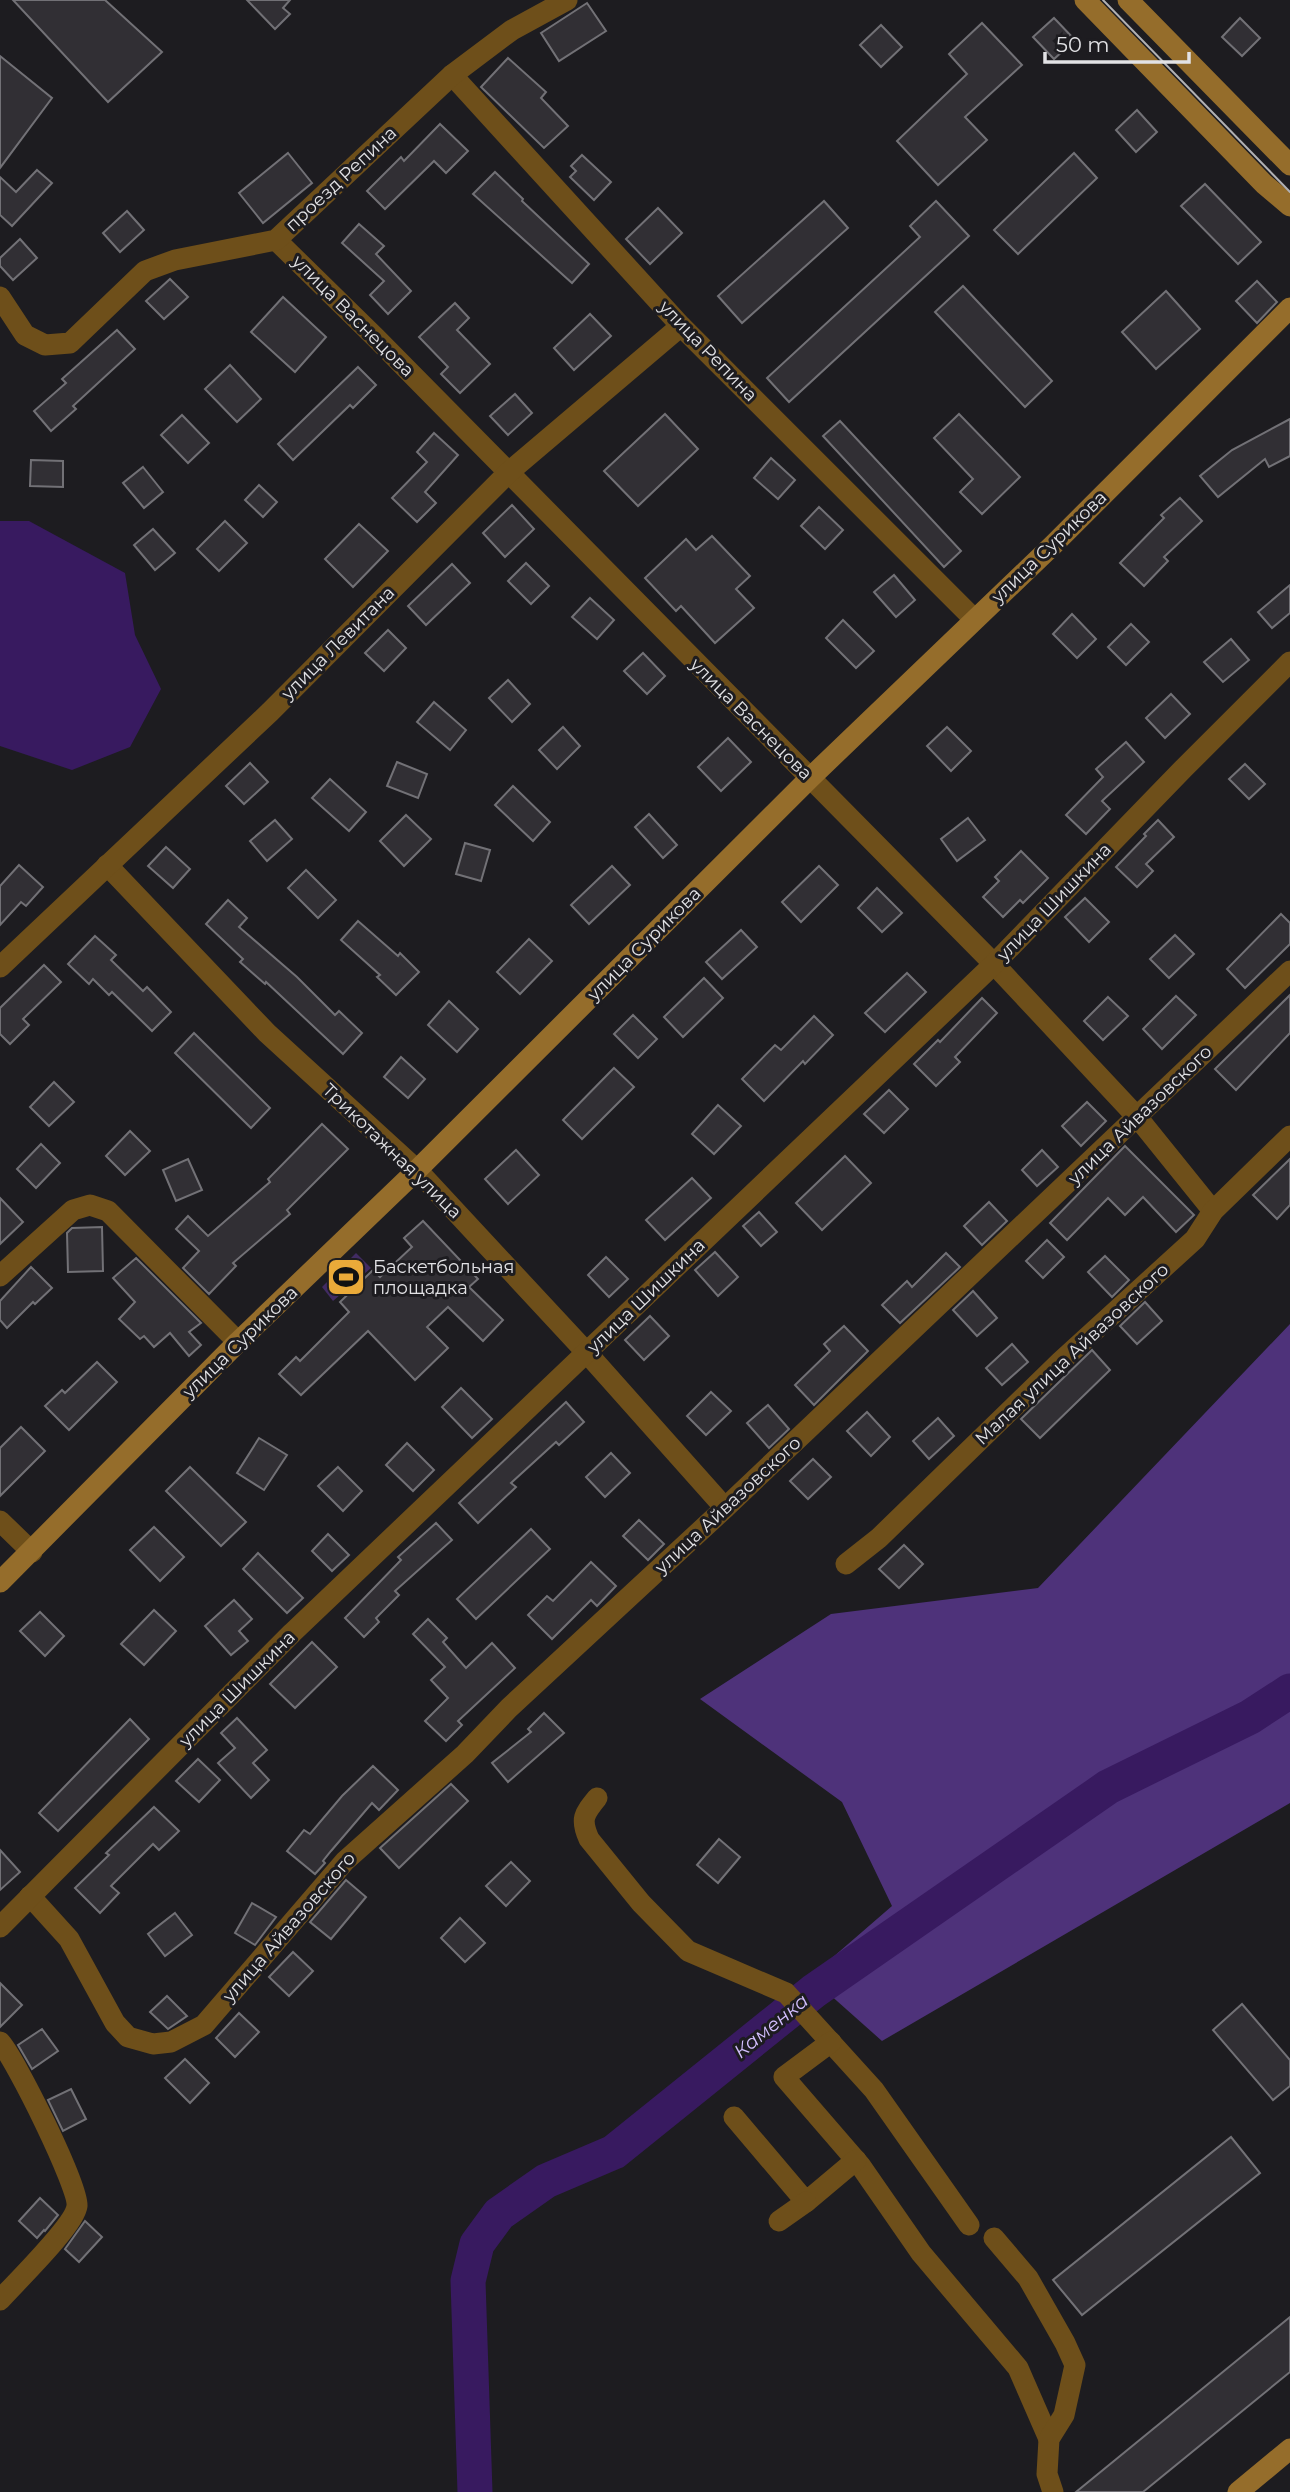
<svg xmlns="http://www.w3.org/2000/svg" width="1290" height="2492" font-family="Montserrat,sans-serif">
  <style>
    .green { fill: #412b63 }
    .forest { fill: #4e327a }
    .water { fill: #381a60 }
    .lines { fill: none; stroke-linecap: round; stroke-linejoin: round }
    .river { stroke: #381a60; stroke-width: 35 }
    .building { fill: #312f34; stroke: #727176; stroke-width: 2 }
    .street { stroke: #6e4f1a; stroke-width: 21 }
    .secondary { stroke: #956d2b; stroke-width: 21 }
    .tram { stroke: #b1b1b4; stroke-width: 2 }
    .labels { text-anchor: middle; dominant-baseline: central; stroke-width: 6; stroke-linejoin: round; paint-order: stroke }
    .street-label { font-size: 18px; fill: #e2e2e5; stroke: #1d1c20 }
    .poi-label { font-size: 18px; fill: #e2e2e5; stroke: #1d1c20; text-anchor: start }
    .water-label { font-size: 19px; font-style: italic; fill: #d3bffe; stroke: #1d1c20 }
  </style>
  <rect width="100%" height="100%" fill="#1d1c20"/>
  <polygon class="green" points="356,1253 371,1268 333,1301 322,1287"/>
  <polygon class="forest" points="1290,1324 1290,1803 882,2041 810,1977 892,1906 842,1802 700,1699 831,1614 1038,1588"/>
  <polygon class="water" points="0,521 29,521 125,573 135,635 161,689 130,747 72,770 0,746"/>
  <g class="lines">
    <polyline class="river" points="475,2492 468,2281 477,2244 499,2214 546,2181 614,2152 814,1991 1108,1787 1250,1717 1290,1691"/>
  </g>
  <g class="building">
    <polygon points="13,0 105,0 162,52 108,102"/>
    <polygon points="247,0 290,0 283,8 290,14 275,29"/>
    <polygon points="587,3 606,31 559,61 541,33"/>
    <polygon points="1054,18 1075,40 1054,59 1033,37"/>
    <polygon points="1240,18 1260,38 1242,56 1222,37"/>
    <polygon points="982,23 1022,65 965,117 987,140 938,185 897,141 967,74 949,54"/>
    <polygon points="881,25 902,47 881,67 860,45"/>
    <polygon points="0,56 52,98 0,168"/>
    <polygon points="508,58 546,92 541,98 568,126 544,148 481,87"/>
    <polygon points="1137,110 1157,132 1136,152 1116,130"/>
    <polygon points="440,124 468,151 446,173 434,161 385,209 367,191 401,157 404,161"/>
    <polygon points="288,153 312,183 263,223 239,193"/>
    <polygon points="1074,153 1097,178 1018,254 994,230"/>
    <polygon points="582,155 611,182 594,200 570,177 576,171 571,166"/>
    <polygon points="37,170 52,183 12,226 0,215 0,177 16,192"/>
    <polygon points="495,172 523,199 522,201 589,264 572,283 473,194"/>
    <polygon points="1205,184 1261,242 1238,264 1181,206"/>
    <polygon points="824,201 848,228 742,323 718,296"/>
    <polygon points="936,201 969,236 789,402 767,378 920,237 910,226"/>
    <polygon points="658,208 682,233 650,264 626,239"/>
    <polygon points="127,211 144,230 120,252 103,233"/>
    <polygon points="359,224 384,246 376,254 411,291 388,314 370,295 384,281 342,243"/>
    <polygon points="20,239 37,258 13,280 0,266 0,258"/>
    <polygon points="170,279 188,297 164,319 146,301"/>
    <polygon points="1257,281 1277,302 1257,323 1236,301"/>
    <polygon points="963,286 1052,381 1025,407 935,312"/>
    <polygon points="1166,291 1200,329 1156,369 1122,332"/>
    <polygon points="283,297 326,337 295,372 251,332"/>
    <polygon points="455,303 469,318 457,330 490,364 460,393 441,374 448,367 419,337"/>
    <polygon points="590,314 611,336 574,370 554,348"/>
    <polygon points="117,330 135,349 73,406 76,409 51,431 34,411 66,383 62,379"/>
    <polygon points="230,365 261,399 237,422 205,389"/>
    <polygon points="358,367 376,385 353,408 350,405 293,460 278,444"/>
    <polygon points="515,394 532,413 508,435 490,416"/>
    <polygon points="665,414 698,449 638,506 604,471"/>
    <polygon points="959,414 1020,477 982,514 960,492 973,479 934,438"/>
    <polygon points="182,415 209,443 188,463 161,435"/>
    <polygon points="1290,419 1290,456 1269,467 1265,459 1218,497 1200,476 1232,450"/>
    <polygon points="840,421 961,551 944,567 823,436"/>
    <polygon points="434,433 458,455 425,492 436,503 417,522 392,498 427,462 417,452"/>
    <polygon points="771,458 795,480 778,499 754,478"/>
    <polygon points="31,460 63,461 63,487 30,486"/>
    <polygon points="143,467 163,492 144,508 123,483"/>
    <polygon points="259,485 277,502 263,517 245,500"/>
    <polygon points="1180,498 1202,521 1164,557 1168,561 1144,586 1120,563 1164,518 1161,515"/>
    <polygon points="512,505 534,529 505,557 483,533"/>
    <polygon points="819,507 843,530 825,549 801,526"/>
    <polygon points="225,521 247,543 219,571 197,549"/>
    <polygon points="359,524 388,551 353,587 325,559"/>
    <polygon points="153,529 175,553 155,570 134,545"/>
    <polygon points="712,536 750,576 736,589 754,608 715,643 681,606 676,611 645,578 686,539 696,550"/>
    <polygon points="526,563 549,586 531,604 508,581"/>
    <polygon points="452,564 470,583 426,625 408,606"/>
    <polygon points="894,575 915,600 896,617 874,592"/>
    <polygon points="1290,585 1290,613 1272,628 1258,612"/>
    <polygon points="590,598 614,620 597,639 572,617"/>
    <polygon points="1072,614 1096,639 1077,658 1053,634"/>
    <polygon points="843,620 874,651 856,668 826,638"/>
    <polygon points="1131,624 1149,642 1126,665 1108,647"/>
    <polygon points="388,630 406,648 384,671 365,653"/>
    <polygon points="1231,639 1249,660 1223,682 1204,662"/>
    <polygon points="643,653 665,676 647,694 624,671"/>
    <polygon points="508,680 530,704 512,722 489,698"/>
    <polygon points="1171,694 1190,714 1165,738 1146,718"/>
    <polygon points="434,702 466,730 450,750 417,722"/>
    <polygon points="563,727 580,746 557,769 539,750"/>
    <polygon points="947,727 971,751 951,771 927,746"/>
    <polygon points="728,738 751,762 721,791 698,767"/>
    <polygon points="1126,742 1144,762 1102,801 1110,809 1086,834 1066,815 1103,777 1096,769"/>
    <polygon points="397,762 427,774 418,798 387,786"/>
    <polygon points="250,763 268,782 244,804 226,786"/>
    <polygon points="1245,764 1265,784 1249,799 1229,779"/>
    <polygon points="330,779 366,812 349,831 312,798"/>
    <polygon points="513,786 550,822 533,841 495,805"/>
    <polygon points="649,814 677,845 663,858 635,827"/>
    <polygon points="406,815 431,839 404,866 380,841"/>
    <polygon points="968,818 985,840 957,861 941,839"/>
    <polygon points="275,820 292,839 267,861 250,841"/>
    <polygon points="1158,820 1174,837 1146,864 1153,871 1137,887 1116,867 1146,836 1144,834"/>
    <polygon points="465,843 490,850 481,881 456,874"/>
    <polygon points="166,847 190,869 173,888 148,866"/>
    <polygon points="1021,851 1048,878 1023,903 1020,900 1003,917 983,897 999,881 995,877"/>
    <polygon points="19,865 43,887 26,906 21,902 0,925 0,886"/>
    <polygon points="612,866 630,885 589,924 571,905"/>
    <polygon points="819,866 838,885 801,922 782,902"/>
    <polygon points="306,870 336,900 318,918 288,888"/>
    <polygon points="877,888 902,913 882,932 858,908"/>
    <polygon points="1085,898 1109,922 1089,942 1065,917"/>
    <polygon points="228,900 247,918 239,927 297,977 335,1015 339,1011 362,1033 343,1054 266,982 265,984 240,962 243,959 206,924"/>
    <polygon points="1281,914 1290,923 1290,944 1245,988 1227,969"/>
    <polygon points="358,921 398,956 400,953 419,972 396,995 377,977 380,975 341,940"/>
    <polygon points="741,930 757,947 722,979 706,962"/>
    <polygon points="1175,935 1194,954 1169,978 1150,959"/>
    <polygon points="95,936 116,955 111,960 143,991 147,987 171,1012 152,1031 112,992 109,995 93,979 89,984 68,964"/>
    <polygon points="529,939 552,961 520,994 497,972"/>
    <polygon points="44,965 61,982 23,1019 29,1025 10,1044 0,1034 0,1008"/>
    <polygon points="907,973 926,992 885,1032 865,1013"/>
    <polygon points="704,978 723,998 683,1037 664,1017"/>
    <polygon points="1290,995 1290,1033 1236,1090 1215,1069"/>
    <polygon points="1176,996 1196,1015 1162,1049 1143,1029"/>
    <polygon points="1108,997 1128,1016 1103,1040 1084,1021"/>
    <polygon points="982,998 997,1013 955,1057 960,1062 936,1086 914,1064 938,1040 940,1042"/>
    <polygon points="449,1001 478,1029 457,1052 428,1025"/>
    <polygon points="633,1015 657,1039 638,1058 614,1034"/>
    <polygon points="814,1016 833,1035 805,1064 803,1061 764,1101 742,1079 775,1045 781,1050"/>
    <polygon points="194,1033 270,1108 251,1128 175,1053"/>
    <polygon points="401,1057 425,1079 408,1098 384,1077"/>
    <polygon points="614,1068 634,1087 582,1139 563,1120"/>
    <polygon points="54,1082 74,1102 49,1126 30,1107"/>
    <polygon points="889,1090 908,1109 884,1133 864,1114"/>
    <polygon points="1087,1102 1106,1121 1081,1146 1062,1126"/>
    <polygon points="718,1105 741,1126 714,1154 692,1134"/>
    <polygon points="322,1124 348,1149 287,1210 290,1214 233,1263 236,1266 209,1294 183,1268 199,1251 176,1229 188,1216 208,1236 270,1182 268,1179"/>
    <polygon points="130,1131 150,1151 125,1175 106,1156"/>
    <polygon points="41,1144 60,1163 36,1188 17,1169"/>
    <polygon points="1125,1146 1194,1215 1176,1232 1143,1197 1125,1215 1108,1198 1067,1240 1050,1223"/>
    <polygon points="516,1150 539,1175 508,1204 485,1179"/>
    <polygon points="1042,1150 1058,1167 1037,1186 1022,1170"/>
    <polygon points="845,1156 871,1183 822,1230 796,1203"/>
    <polygon points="188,1159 202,1190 176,1201 163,1170"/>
    <polygon points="1290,1159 1290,1205 1277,1219 1253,1195"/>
    <polygon points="692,1178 711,1198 665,1240 646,1220"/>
    <polygon points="0,1198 23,1222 0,1244"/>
    <polygon points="989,1202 1007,1221 982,1245 964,1226"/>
    <polygon points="759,1212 777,1232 761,1246 743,1226"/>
    <polygon points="423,1221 478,1279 469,1287 503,1320 483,1341 448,1307 427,1327 448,1348 415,1380 368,1331 301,1395 279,1374 296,1357 300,1361 349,1312 340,1302 373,1270 380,1277 412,1247 404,1238"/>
    <polygon points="102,1227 103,1271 68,1272 67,1233 72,1228"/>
    <polygon points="1047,1240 1064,1257 1043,1278 1026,1261"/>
    <polygon points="715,1252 738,1277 718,1296 695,1270"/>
    <polygon points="946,1253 960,1267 900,1323 882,1305 907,1281 912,1287"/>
    <polygon points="1105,1256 1129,1280 1112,1297 1088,1272"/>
    <polygon points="606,1257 628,1279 609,1297 588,1275"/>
    <polygon points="136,1258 201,1323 189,1332 201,1345 189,1356 170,1333 154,1347 144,1336 140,1339 119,1319 135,1302 113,1278"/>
    <polygon points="31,1267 52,1288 35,1304 33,1302 7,1328 0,1320 0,1301"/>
    <polygon points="973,1291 997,1318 977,1336 953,1310"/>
    <polygon points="1145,1302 1162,1321 1137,1344 1120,1326"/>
    <polygon points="650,1316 669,1336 644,1360 625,1340"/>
    <polygon points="844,1326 868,1351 814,1405 795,1385 830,1351 824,1344"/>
    <polygon points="1012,1344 1028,1362 1002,1385 986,1368"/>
    <polygon points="1092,1350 1110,1370 1040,1438 1021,1419"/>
    <polygon points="97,1362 117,1382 69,1430 45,1406 62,1390 65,1393"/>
    <polygon points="461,1388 492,1419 472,1438 442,1407"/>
    <polygon points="711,1392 731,1411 706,1435 687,1416"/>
    <polygon points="566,1402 584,1422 559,1445 556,1442 511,1483 516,1487 478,1523 459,1503"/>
    <polygon points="768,1405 789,1429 769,1448 747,1423"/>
    <polygon points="867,1412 890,1437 871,1456 847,1431"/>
    <polygon points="938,1418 954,1436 929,1459 913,1441"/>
    <polygon points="21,1427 45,1451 0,1496 0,1448"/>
    <polygon points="259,1438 287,1455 264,1490 237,1473"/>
    <polygon points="407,1443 434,1470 413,1491 386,1465"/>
    <polygon points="611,1453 630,1473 605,1497 586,1477"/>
    <polygon points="813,1459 831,1477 808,1499 790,1481"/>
    <polygon points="190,1467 246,1522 221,1546 166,1491"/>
    <polygon points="338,1467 362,1491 343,1511 318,1486"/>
    <polygon points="639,1520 664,1544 648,1560 623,1536"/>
    <polygon points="436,1523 452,1540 395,1591 399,1595 376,1618 379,1622 364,1637 345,1618 401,1560 398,1557"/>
    <polygon points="154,1527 184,1557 160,1581 130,1550"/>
    <polygon points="531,1529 550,1549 476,1619 457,1599"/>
    <polygon points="328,1534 349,1555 332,1571 312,1551"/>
    <polygon points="904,1545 923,1564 899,1588 879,1569"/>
    <polygon points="258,1553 303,1598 287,1613 243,1569"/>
    <polygon points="591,1562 616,1586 597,1606 591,1600 552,1639 528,1615 547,1596 553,1601"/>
    <polygon points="234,1600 252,1619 239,1631 248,1641 231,1655 205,1626"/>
    <polygon points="154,1610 176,1631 144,1665 121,1644"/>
    <polygon points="40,1612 64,1636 45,1656 20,1631"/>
    <polygon points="428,1619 447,1638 443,1642 466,1668 492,1643 515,1668 458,1721 462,1725 446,1741 425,1721 448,1698 431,1680 445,1667 413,1634"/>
    <polygon points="312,1642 337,1667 295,1708 270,1684"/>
    <polygon points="544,1713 564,1733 508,1782 492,1763 531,1732 528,1729"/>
    <polygon points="237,1718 267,1750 253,1763 269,1780 251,1798 218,1763 235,1748 221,1733"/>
    <polygon points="130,1719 149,1739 58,1831 39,1813"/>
    <polygon points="198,1759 220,1780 199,1802 176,1781"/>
    <polygon points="373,1766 398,1790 379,1810 372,1803 331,1851 323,1861 325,1863 315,1874 287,1851 304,1830 310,1834 342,1796"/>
    <polygon points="451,1784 468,1801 399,1868 380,1848"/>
    <polygon points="154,1807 179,1831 159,1850 153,1844 111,1886 119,1893 100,1913 75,1888 109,1855 106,1853"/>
    <polygon points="719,1839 740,1857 718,1883 697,1865"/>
    <polygon points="0,1850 20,1872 0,1890"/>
    <polygon points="511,1862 530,1881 506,1906 486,1886"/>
    <polygon points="346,1880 366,1897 331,1939 310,1922"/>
    <polygon points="252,1903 276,1917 255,1945 235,1933"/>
    <polygon points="175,1913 192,1935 165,1956 148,1934"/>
    <polygon points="460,1918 485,1943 465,1962 441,1938"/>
    <polygon points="293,1952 313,1971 289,1996 269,1977"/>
    <polygon points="0,1983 22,2005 0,2027"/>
    <polygon points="167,1996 187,2016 168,2029 150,2012"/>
    <polygon points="1242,2004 1290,2060 1290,2086 1273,2100 1213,2030"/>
    <polygon points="239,2013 259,2032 235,2057 216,2038"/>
    <polygon points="42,2029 58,2051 32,2069 18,2045"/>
    <polygon points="185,2059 209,2083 190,2103 165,2078"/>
    <polygon points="71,2089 86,2119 63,2131 48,2100"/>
    <polygon points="1231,2137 1260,2173 1082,2315 1053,2280"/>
    <polygon points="40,2198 58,2215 45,2231 44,2230 37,2238 19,2221"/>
    <polygon points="85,2221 102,2237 79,2262 65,2249"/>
    <polygon points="1290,2317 1290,2372 1143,2492 1076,2492"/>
  </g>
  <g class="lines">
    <g class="street">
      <polyline points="452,75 681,326 974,619"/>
      <polyline points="276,240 376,338 994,964 1138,1118 1213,1211"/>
      <polyline points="0,297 25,335 45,345 70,343 145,271 175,260 276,240 452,75 512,30 567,0"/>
      <polyline points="107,865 267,1033 417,1170 587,1353 725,1508"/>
      <polyline points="0,967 270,712 509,472 681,326"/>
      <polyline points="0,1276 73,1210 90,1205 108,1211 238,1342"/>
      <polyline points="0,1521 32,1552"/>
      <polyline points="846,1564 879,1538 1060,1362 1195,1239 1213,1211 1290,1136"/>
      <path d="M597 1798C584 1814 580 1819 589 1839L641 1903 688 1951 786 1993 874 2090 969 2225"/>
      <polyline points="30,1896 69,1939 115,2023 128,2037 153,2044 171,2042 204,2025 345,1861 465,1754 509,1708 725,1508 1290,971"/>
      <polyline points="0,1927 292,1633 994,964 1183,769 1290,662"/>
      <path d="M0 2042C15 2058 79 2187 77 2206 75 2225 16 2282 0 2300"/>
      <polyline points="831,2042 784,2077 860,2165 921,2253 1018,2368 1049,2439"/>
      <polyline points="734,2117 806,2202 856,2160"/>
      <polyline points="779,2221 806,2202"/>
      <polyline points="994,2238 1028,2278 1065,2343 1075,2365 1064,2415 1049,2439 1047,2474 1053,2492"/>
    </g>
    <g class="secondary">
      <polyline points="1085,0 1264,184 1290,206"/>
      <polyline points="1128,0 1290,165"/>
      <polyline points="0,1582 238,1342 417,1170 810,778 1054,544 1290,308"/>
      <polyline points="1238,2492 1290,2449"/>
    </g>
    <polyline class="tram" points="1103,0 1290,192"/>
  </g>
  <defs>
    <g id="stadium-square" transform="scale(2.0125)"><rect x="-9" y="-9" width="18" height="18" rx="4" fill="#eaaa39" stroke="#1d1c20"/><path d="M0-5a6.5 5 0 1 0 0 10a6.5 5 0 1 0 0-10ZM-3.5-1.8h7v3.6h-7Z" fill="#111"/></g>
  </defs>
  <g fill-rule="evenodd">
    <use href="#stadium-square" x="346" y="1277"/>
  </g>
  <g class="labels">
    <g class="street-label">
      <text transform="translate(341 179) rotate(-43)">проезд Репина</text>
      <text transform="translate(353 316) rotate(45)">улица Васнецова</text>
      <text transform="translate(708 351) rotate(46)">улица Репина</text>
      <text transform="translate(1049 547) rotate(-44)">улица Сурикова</text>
      <text transform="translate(338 643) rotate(-45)">улица Левитана</text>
      <text transform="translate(751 719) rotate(45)">улица Васнецова</text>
      <text transform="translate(1054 902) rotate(-46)">улица Шишкина</text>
      <text transform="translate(644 944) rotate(-45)">улица Сурикова</text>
      <text transform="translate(1140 1115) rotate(-44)">улица Айвазовского</text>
      <text transform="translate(392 1151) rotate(44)">Трикотажная улица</text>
      <text transform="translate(646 1296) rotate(-44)">улица Шишкина</text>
      <text transform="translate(240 1342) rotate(-44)">улица Сурикова</text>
      <text transform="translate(1072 1354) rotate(-43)">Малая улица Айвазовского</text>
      <text transform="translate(728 1505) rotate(-43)">улица Айвазовского</text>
      <text transform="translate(237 1689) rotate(-45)">улица Шишкина</text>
      <text transform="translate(289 1927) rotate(-49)">улица Айвазовского</text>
    </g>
    <g class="poi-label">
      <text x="373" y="1267">Баскетбольная<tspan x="373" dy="21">площадка</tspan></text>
    </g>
    <g class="water-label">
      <text transform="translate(771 2026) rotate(-39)">Каменка</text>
    </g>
  </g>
  <path d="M1045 52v10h144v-10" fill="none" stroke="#e2e2e5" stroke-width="3.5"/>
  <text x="1056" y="52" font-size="21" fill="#e2e2e5" stroke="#1d1c20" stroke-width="5" paint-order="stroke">50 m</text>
</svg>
